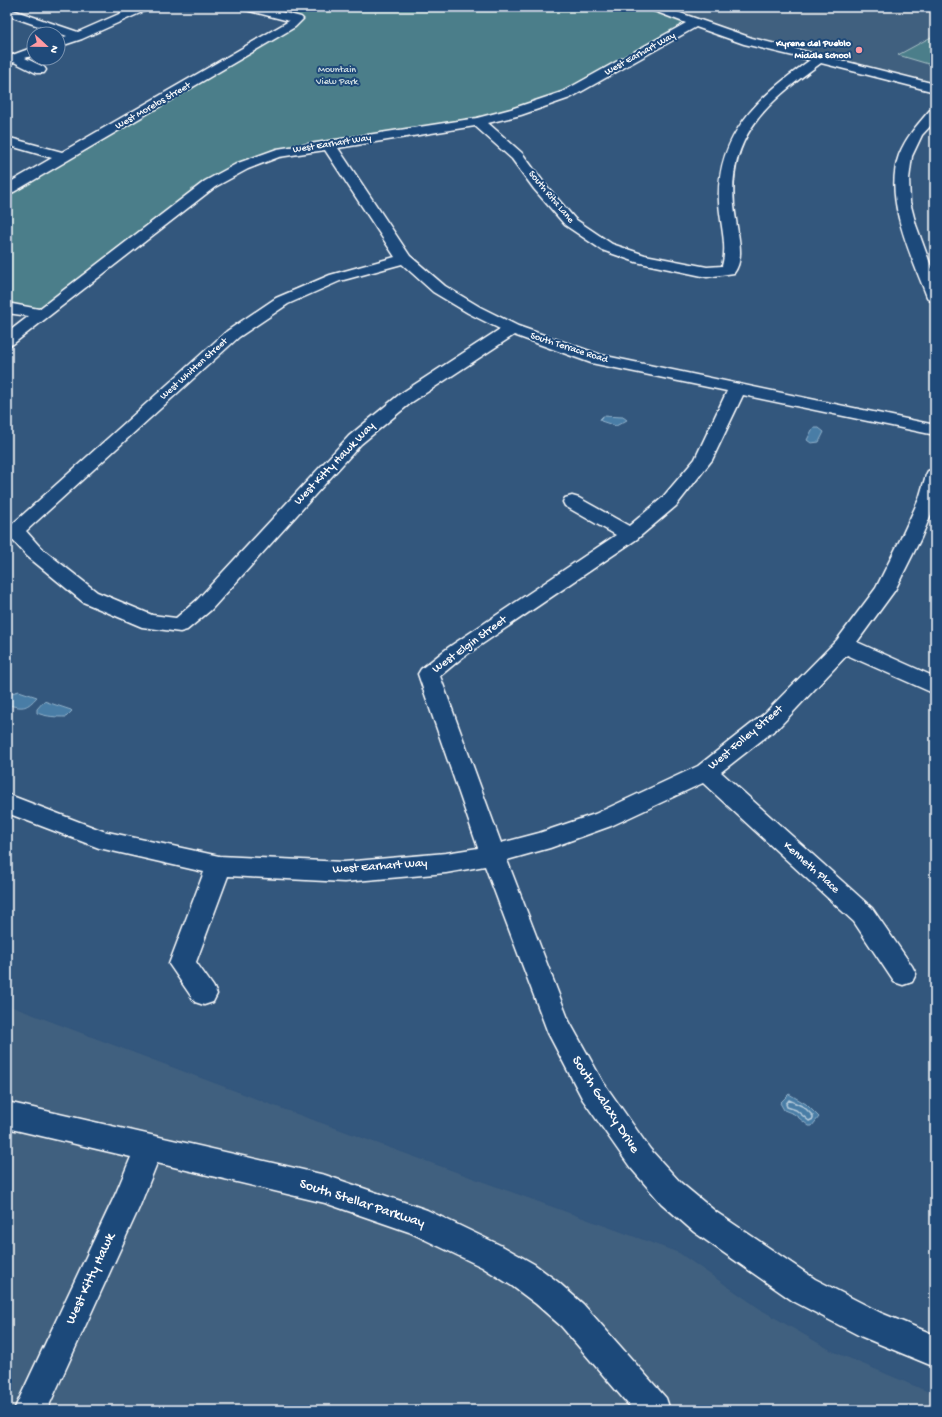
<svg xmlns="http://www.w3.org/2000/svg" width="942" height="1417" font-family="'Gochi Hand',sans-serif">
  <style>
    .built { fill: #41607f }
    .green { fill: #4c7e8a; stroke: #a6bec4 }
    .water { fill: #497da6; stroke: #92b1ca }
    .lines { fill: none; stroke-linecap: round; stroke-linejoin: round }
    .shore { stroke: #b6cbdb; stroke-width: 1.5 }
    .minor-casing { stroke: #fff; stroke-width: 3 }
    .minor { fill: #1f4a7a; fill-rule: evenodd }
    .poi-dot { fill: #ff9aa2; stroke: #1f4a7a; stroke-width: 1.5 }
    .labels { text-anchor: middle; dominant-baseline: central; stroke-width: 4; stroke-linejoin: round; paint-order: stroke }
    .far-poi-label { font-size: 10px; font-weight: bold; fill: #fff; stroke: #1f4a7a; text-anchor: end }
    .far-street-label { font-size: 10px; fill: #fff; stroke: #1f4a7a }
    .far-park-label { font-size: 10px; fill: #d2dfe2; stroke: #1f4a7a }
    .street-label { font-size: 12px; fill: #fff; stroke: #1f4a7a }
    .near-street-label { font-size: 14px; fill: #fff; stroke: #1f4a7a }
  </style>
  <rect width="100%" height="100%" fill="#33577d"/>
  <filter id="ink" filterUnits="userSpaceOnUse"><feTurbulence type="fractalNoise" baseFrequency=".025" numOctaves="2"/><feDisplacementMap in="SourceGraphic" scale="8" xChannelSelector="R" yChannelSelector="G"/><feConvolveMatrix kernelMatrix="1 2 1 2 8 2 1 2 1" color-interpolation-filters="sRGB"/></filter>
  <g filter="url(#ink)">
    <g class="built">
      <polygon points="653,7 935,7 935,88 819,59"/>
      <polygon points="7,1005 280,1108 679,1253 763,1311 832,1351 931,1393 928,1410 7,1410"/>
    </g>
    <g class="green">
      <polygon points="246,7 653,7 695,23 566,95 516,112 277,153 230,171 42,314 7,308 7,190 297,19"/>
      <polygon points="935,33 935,66 898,55 933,36"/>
    </g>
    <g class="water">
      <polygon points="603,416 623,417 627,420 616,426 601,421 600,419"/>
      <polygon points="813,428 819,428 824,432 819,442 811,443 807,440"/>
      <path d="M19 691 37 697C27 708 24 709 9 705L8 694Z"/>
      <path d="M44 701 71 710 72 711 66 717C56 717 48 717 37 713V709Z"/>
      <polygon points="789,1094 806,1104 819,1117 812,1126 809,1126 794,1114 784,1110 780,1103"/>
    </g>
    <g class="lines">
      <polygon class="shore" points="789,1100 804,1107 813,1116 813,1119 809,1121 796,1110 787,1107 786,1104"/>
      <g class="minor-casing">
        <g id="minor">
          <polygon points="135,7 151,7 149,9 82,39 58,47 58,39 67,36 7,15 7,8 78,32"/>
          <polygon points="240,7 261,7 301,17 303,19 295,27 12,193 7,194 7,184 52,158 7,145 7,139 10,138 62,152 289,21 242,9"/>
          <path d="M647 7H663L752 38 935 84V92L821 63C763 105 722 141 736 220 738 236 745 259 734 273L707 277 636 262 602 250 565 225 534 189 512 159 475 126 338 148 410 256 445 286 480 307 518 326 601 355 935 425V435L743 395 712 460 676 506 637 539 463 657 440 676 501 843 539 833 595 814 698 766 764 714 837 640 876 588 901 538 919 499 926 475 928 471 935 469V505L921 538 895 590 857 642 935 677V694L847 655 780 726 721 772 872 908 912 966 916 974 912 982 903 985 894 982 854 922 703 783 611 826 550 848 507 860 569 1021 603 1082 650 1149 681 1183 716 1212 815 1279 881 1313 935 1335V1367L860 1336 793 1301 694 1232 661 1203 630 1167 583 1100 548 1033 485 866 446 873 344 882 228 876 196 962 213 986 217 994 213 1002 204 1005 195 1002 169 964 204 872 99 848 7 813V794L103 831 219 856 344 862 446 853 478 848 418 674 421 669 449 647 616 535 565 506 563 502 565 498 572 496 579 498 629 526 662 498 695 459 727 391 591 363 514 335 412 402 361 444 211 610 187 630 180 632 142 627 83 602 27 556 8 535 7 529 227 331 276 298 330 275 395 257 325 150 279 157 248 169 215 187 13 344 7 346V333L29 316 7 313V303L39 309 205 181 238 163 277 149 477 118 511 109 562 92 686 23 649 9ZM696 27 744 44 810 60C759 97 716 134 719 202 720 224 728 245 722 266L707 267 645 255 612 244 575 219 544 183 522 153 488 123 521 115 570 98ZM402 264 433 292 468 313 500 329 400 394 349 436 197 600 176 618 152 615 97 592 41 548 26 531 239 337 288 304 340 281Z"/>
          <polygon points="34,47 34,55 25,58 44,67 46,70 44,73 36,73 14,62 7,65 7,57"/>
          <path d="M935 109V121L922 135 912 156 909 179 910 202 916 225 935 277V302L929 300 927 297C912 257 883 199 899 155 906 137 918 124 930 110Z"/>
          <polygon points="7,1102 325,1175 427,1210 504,1247 534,1264 558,1282 583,1304 666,1398 670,1410 633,1410 561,1326 536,1304 512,1286 482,1267 409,1232 325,1203 157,1163 139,1208 47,1410 14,1410 116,1193 131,1157 7,1128"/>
        </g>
      </g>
      <use href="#minor" class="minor"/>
    </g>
  </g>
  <circle class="poi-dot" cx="859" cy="50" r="4"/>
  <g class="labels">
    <g class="far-poi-label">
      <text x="851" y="44">Kyrene del Pueblo<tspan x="851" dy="12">Middle School</tspan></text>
    </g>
    <g class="far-street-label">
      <text transform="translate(640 54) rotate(-29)">West Earhart Way</text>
      <text transform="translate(153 106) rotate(-30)">West Morelos Street</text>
      <text transform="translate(332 144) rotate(-9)">West Earhart Way</text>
      <text transform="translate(551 197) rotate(50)">South Rita Lane</text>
      <text transform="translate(569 348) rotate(18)">South Terrace Road</text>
      <text transform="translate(194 369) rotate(-42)">West Whitten Street</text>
    </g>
    <g class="far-park-label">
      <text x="337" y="70">Mountain<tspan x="337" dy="12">View Park</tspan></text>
    </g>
    <g class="street-label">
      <text transform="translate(335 464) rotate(-46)">West Kitty Hawk Way</text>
      <text transform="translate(470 645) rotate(-36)">West Elgin Street</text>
      <text transform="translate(746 738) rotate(-40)">West Folley Street</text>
      <text transform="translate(380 867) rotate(-4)">West Earhart Way</text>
      <text transform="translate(811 868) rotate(42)">Kenneth Place</text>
    </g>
    <g class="near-street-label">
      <text transform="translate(605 1105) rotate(57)">South Galaxy Drive</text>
      <text transform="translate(362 1204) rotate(18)">South Stellar Parkway</text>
      <text transform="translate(91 1279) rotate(-65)">West Kitty Hawk</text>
    </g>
  </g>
  <rect width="942" height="1417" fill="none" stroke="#1f4a7a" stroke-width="24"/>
  <rect x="12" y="12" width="918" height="1393" fill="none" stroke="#fff" stroke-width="1.5" filter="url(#ink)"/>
  <g transform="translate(46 46) rotate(112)"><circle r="19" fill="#1f4a7a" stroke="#7992af"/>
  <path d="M0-3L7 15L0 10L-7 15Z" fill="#ff9aa2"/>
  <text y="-6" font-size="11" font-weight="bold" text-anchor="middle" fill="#ffffff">N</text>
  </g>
</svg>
